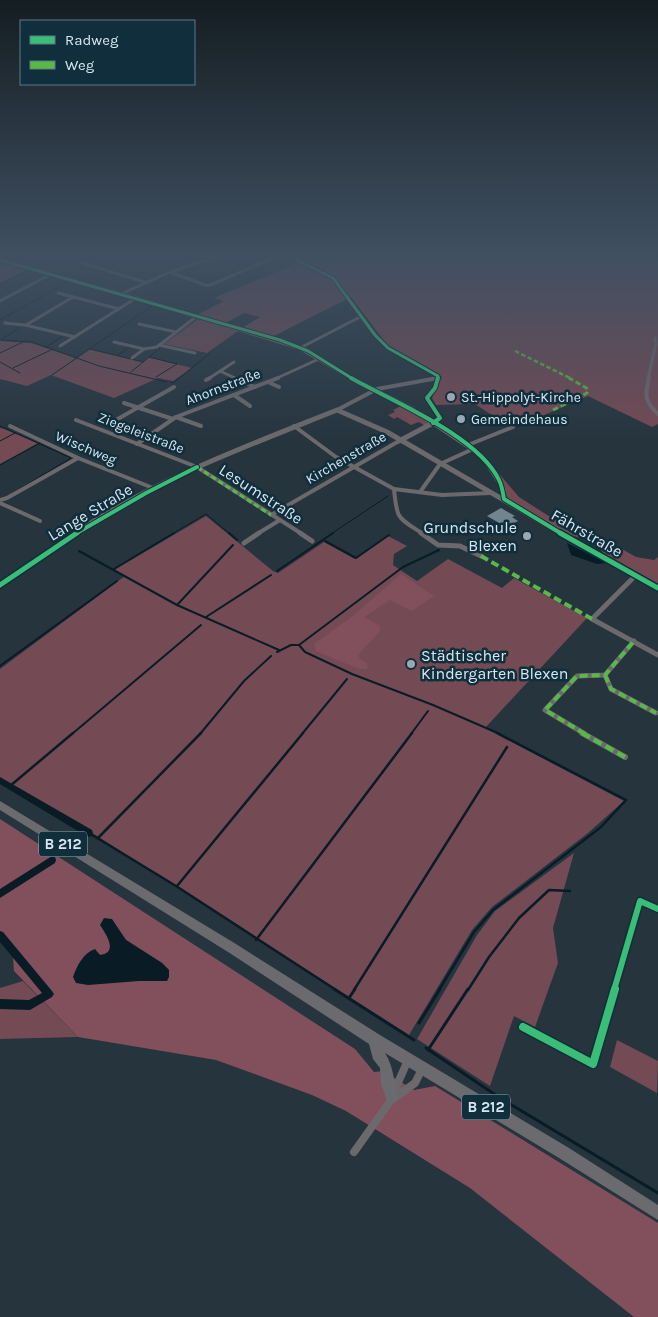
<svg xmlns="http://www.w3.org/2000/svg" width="658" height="1317" font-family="Karla,sans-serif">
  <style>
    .green { fill: #744a54 }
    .forest { fill: #82505c; fill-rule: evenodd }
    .water { fill: #091c26 }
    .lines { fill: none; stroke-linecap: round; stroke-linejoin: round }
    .stream-far3 { stroke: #091c26; stroke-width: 1 }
    .stream-far2 { stroke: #091c26; stroke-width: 2 }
    .stream-far1 { stroke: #091c26; stroke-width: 2.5 }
    .stream { stroke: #091c26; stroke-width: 3 }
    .canal { fill: #091c26; fill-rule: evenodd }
    .building { fill: #718490 }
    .minor-far4 { stroke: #6c696d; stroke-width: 3 }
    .minor-far3 { stroke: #6c696d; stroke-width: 4 }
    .minor-far2 { stroke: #6c696d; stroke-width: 5 }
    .minor-far1 { stroke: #6c696d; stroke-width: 6 }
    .minor { stroke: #6c696d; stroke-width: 8 }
    .tertiary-far2 { stroke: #6c696d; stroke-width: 4 }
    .tertiary-far1 { stroke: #6c696d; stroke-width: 5 }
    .tertiary { stroke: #6c696d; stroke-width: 6 }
    .primary { fill: #6a6a6f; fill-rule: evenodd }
    .quiet-far3 { stroke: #58b947; stroke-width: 2.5; stroke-dasharray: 4.5 2.5; stroke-linecap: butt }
    .quiet-far2 { stroke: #58b947; stroke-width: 3; stroke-dasharray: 5.5 3; stroke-linecap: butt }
    .quiet-far1 { stroke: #58b947; stroke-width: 4; stroke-dasharray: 8 4; stroke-linecap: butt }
    .quiet { stroke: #58b947; stroke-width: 4.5; stroke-dasharray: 9 4.5; stroke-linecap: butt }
    .cycleway-far4-casing { stroke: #112e3d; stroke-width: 5 }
    .cycleway-far3-casing { stroke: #112e3d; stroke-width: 6 }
    .cycleway-far2-casing { stroke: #112e3d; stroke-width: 8 }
    .cycleway-far1-casing { stroke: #112e3d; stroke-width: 9 }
    .cycleway-casing { stroke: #112e3d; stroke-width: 11 }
    .cycleway-far4 { stroke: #3abd76; stroke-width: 3 }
    .cycleway-far3 { stroke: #3abd76; stroke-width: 4 }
    .cycleway-far2 { stroke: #3abd76; stroke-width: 5 }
    .cycleway-far1 { stroke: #3abd76; stroke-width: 6 }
    .cycleway { stroke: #3abd76; stroke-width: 8 }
    .poi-dot { fill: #99a8b2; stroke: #112e3d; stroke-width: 2 }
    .labels { text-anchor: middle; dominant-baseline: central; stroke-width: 5; stroke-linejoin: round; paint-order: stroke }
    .far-street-label { font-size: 14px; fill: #d7e7f1; stroke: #112e3d }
    .far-poi-label { font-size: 14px; fill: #d7e7f1; stroke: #112e3d; text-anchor: start }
    .shield { fill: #112e3d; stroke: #9cb0bb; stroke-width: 1 }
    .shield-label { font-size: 15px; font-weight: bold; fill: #d7e7f1 }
    .street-label { font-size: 16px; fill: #d7e7f1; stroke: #112e3d }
    .poi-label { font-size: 16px; fill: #d7e7f1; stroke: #112e3d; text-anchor: end }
  </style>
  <rect width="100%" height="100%" fill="#25343d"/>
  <g class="green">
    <polygon points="291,257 658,257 658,424 652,427 588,396 542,416 510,427 475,404 436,405 432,398 442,377 388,346 351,297 270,338 240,329 260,317 244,313 224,324 197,315 224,301 214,298 300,262"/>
    <polygon points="0,263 26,270 0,283"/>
    <polygon points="198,319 238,331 207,353 164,344"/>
    <polygon points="0,341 31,343 76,358 90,349 143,362 148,357 192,368 173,381 158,378 114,398 51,375 27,386 0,379"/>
    <polygon points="403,405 428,420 429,423 425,426 419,422 411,425 397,417 394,419 388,415 395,412 393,410"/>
    <polygon points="0,428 4,429 38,443 0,464"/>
    <polygon points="488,461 519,497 558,522 594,533 636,557 654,560 658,557 658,585 606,556 597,546 585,539 565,534 507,498 499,478"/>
    <polygon points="206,516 273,571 278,573 324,542 355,559 388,536 407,546 394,554 393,565 417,581 448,559 502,588 514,578 587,618 485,728 624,801 588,833 492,907 472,930 409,1035 97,836 0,778 0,669 125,576 115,570 119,567"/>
    <polygon points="574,853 553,928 558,963 535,1027 514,1016 490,1086 417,1039 477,935 495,911"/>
    <polygon points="23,981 78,1037 0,1039 0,988"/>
    <polygon points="617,1040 658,1061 657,1093 610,1067"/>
  </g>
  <g class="forest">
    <polygon points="401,574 434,596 412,611 390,600 364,617 380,626 380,631 358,655 360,659 366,662 368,667 366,669 359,669 316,651 314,644 354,615"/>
    <path d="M0 819 355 1049 374 1072 383 1071 414 1090 435 1086 658 1223V1317H634L470 1188 346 1111 312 1095 216 1060 78 1037 14 971 13 957 0 941ZM111 919 126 940 162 963 169 970 167 981H139L90 950 101 955 108 953C114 943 106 934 101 925Z"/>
  </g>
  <g class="water">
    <polygon points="567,543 606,563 597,564 571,555"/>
    <path d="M104 918 112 919 126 940 162 963 169 970V977L167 981H139L88 985 76 983 73 977C77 966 83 953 95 949L100 955C119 953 106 934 100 925Z"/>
  </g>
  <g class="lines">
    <g class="stream-far3">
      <polyline points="0,262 28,270 0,284"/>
      <polyline points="28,270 39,273"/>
      <polyline points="0,320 70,281"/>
      <polyline points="19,328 1,340 32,342 99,366 167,382"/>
      <polyline points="46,347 63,336"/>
      <polyline points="90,349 143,362"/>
      <polyline points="0,353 23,342"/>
      <polyline points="118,355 129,347"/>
      <polyline points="149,357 177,364 156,377"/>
      <polyline points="0,362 20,373"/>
      <polyline points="13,368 53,349"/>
      <polyline points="131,372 160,348"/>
      <polyline points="52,375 153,305"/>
      <polyline points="170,382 173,383 209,354"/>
      <polyline points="0,426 71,458 16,491"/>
      <polyline points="0,441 15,433"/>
      <polyline points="0,465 40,443"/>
      <polyline points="172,534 206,514 230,534"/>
      <polyline points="331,534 388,496"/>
    </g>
    <g class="stream-far2">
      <polyline points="229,533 237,540"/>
      <polyline points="325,541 356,558 389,535"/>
      <polyline points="79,551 177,605 279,650"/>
      <polyline points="114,569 174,533"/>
      <polyline points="277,571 333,533"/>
      <polyline points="177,605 233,545"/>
      <polyline points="206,617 271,575"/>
      <polyline points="299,645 305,652 352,674 433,705 500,734"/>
      <polyline points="277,652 291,645 299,645 403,567 439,550"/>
      <polyline points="0,666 117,581"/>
      <polyline points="72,734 201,625"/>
      <polyline points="200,734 244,681 271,656"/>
      <polyline points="302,734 347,679"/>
      <polyline points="411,734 428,711"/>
    </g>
    <g class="stream-far1">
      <polyline points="10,786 73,733"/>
      <polyline points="89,833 176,886 336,990"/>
      <polyline points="98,838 201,733"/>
      <polyline points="177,886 303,733"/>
      <polyline points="256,940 412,733"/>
      <polyline points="354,990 507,747"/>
      <polyline points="439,990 474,932 493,910 601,827 626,800 497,733"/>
      <polyline points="468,990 489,957 519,918 549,890 570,891"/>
    </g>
    <g class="stream">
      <polyline points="334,989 414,1040"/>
      <polyline points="349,998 355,989"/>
      <polyline points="419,1023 440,989"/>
      <polyline points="426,1048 497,1096 658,1193"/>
      <polyline points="428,1050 468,989"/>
    </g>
    <g class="canal">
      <polygon points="0,777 92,830 93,833 92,836 89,837 86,836 0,784"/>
      <polygon points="52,856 55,857 56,860 55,863 0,898 0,889"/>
      <polygon points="0,931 3,932 52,991 54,994 52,997 30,1010 0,1009 0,999 29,1000 42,993 0,942"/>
    </g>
  </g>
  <polygon class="building" points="501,508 515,516 512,517 518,521 510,525 505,522 501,524 487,516"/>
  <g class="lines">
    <g class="minor-far4">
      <polyline points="291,257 333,278 375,335 388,348 438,376 438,379"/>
      <polyline points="82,263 145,282"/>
      <polyline points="170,272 205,285 210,285 276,257"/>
      <polyline points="58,293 119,309"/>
      <polyline points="121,294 170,272 216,257"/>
      <polyline points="0,301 51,274"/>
      <polyline points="5,323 25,325 75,337"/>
      <polyline points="139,324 176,332"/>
      <polyline points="26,325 73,297"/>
      <polyline points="114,342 144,349"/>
      <polyline points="159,345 195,353"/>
      <polyline points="60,346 136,298"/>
      <polyline points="300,348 362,316"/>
      <polyline points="132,358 144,349 157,347 197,316"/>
      <polyline points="220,371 237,379"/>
      <polyline points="208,379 234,362"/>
      <polyline points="275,379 321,358"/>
      <polyline points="648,379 656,343 655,338"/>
    </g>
    <g class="minor-far3">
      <polyline points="234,378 255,387"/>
      <path d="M649 378C645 395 644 401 658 414"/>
      <polyline points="206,380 210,378"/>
      <polyline points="268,382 279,387"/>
      <polyline points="234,395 250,406"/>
      <polyline points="124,403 173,419"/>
      <polyline points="337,410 377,389 438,378"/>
      <polyline points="176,417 201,426"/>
      <polyline points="76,420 197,467 302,534"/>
      <polyline points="116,420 174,387"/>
      <polyline points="433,423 482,456 504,490"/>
      <polyline points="10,426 78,458 153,488"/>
      <polyline points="294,426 336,457 394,489 442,495 491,493"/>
      <polyline points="137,444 176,417 278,378"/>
      <polyline points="468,445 513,427"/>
      <path d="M394 489C397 521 398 517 423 534"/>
      <polyline points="420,492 440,464 473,449"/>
      <polyline points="0,500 7,498 78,458"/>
      <polyline points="0,503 40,521"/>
      <polyline points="271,515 399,441"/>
      <polyline points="257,534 280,520"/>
    </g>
    <g class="minor-far2">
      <polyline points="300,533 312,541"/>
      <polyline points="421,533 438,545 460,546 481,556"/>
      <polyline points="244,543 259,533"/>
      <polyline points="636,575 592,619 658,655"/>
      <polyline points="605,675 611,689 656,713"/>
      <polyline points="585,734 545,710 577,676 605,675 634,641"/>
    </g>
    <g class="minor-far1">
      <polyline points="582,733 625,757"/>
      <polyline points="614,990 640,901 658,909"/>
    </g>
    <g class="minor">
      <polyline points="523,1027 593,1064 615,989"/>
      <polyline points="393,1099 415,1083 422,1069"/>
      <polyline points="354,1152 389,1103 408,1060"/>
    </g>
    <polyline class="tertiary-far2" points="0,260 136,298 300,348 353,379"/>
    <g class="tertiary-far1">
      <polyline points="351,378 412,409 433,423 399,441"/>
      <path d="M74 534C154 480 247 446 337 410L387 432 562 534"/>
    </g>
    <g class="tertiary">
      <polyline points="560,533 658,588"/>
      <polyline points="0,585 76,533"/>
    </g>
    <path class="primary" d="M0 801 236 944 380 1035 569 1148 658 1205V1220L559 1158 385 1053C394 1067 393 1081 399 1096L397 1101 392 1103 387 1101 381 1084 380 1068 373 1059 369 1044 228 952 0 810Z"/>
    <polyline class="quiet-far3" points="515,351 572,379"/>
    <g class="quiet-far2">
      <polyline points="553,410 587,393 588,389 569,378"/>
      <polyline points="197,467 271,515"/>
    </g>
    <g class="quiet-far1">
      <polyline points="481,556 592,619"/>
      <polyline points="605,675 611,689 656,713"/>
      <polyline points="585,734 545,710 577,676 605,675 634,641"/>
    </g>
    <polyline class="quiet" points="582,733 625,757"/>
    <g class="cycleway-far4-casing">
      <g id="cycleway-far4">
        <polyline points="291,257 333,278 375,335 388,348 438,376 437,379"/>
        <polyline points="0,260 280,340 308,351 353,379"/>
      </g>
    </g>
    <g class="cycleway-far3-casing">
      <g id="cycleway-far3">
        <path d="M351 378C392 401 478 436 499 480 502 486 503 493 504 499L562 534"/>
        <polyline points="433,423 440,418 427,398 435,388 438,378"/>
        <polyline points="75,534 146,493 197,467"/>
      </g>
    </g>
    <g class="cycleway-far2-casing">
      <g id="cycleway-far2">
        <polyline points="560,533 658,588"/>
        <polyline points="0,585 77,533"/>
      </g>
    </g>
    <g class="cycleway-far1-casing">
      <polyline id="cycleway-far1" points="614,990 640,901 658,909"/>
    </g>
    <g class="cycleway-casing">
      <polyline id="cycleway" points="523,1027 593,1064 615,989"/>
    </g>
    <use href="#cycleway-far4" class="cycleway-far4"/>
    <use href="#cycleway-far3" class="cycleway-far3"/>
    <use href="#cycleway-far2" class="cycleway-far2"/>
    <use href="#cycleway-far1" class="cycleway-far1"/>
    <use href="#cycleway" class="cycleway"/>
  </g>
  <linearGradient id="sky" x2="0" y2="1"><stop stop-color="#141d22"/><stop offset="0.58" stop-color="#405062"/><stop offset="1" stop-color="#405062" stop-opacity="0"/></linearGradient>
  <rect width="658" height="441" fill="url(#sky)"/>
  <g class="poi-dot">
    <circle cx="451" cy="397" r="5"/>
    <circle cx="461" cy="419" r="5"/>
    <circle cx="527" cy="536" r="5"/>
    <circle cx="411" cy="664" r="5"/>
  </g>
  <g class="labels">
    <g class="far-street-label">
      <text transform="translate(223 387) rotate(-21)">Ahornstraße</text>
      <text transform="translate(141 433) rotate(21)">Ziegeleistraße</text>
      <text transform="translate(86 448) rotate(23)">Wischweg</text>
      <text transform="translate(346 458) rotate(-30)">Kirchenstraße</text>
    </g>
    <g class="far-poi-label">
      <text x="461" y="397">St.-Hippolyt-Kirche</text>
      <text x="471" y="419">Gemeindehaus</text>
    </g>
    <g class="shield">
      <rect x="39" y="831.5" width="48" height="25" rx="4"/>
      <rect x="462" y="1094.5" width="48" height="25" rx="4"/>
    </g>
    <g class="shield-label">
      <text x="63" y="844">B 212</text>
      <text x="486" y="1107">B 212</text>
    </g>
    <g class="street-label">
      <text transform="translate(261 494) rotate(33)">Lesumstraße</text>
      <text transform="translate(90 512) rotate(-31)">Lange Straße</text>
      <text transform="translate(587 533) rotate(30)">Fährstraße</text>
    </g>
    <g class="poi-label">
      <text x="517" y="527">Grundschule<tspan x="517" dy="18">Blexen</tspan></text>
      <text x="421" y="655" text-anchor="start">Städtischer<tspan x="421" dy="18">Kindergarten Blexen</tspan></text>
    </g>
  </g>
  <rect x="20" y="20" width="175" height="65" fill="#112e3d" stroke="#607885"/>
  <rect x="30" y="36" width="25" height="8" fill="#3abd76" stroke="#607885"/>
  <text x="65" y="45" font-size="15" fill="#d7e7f1">Radweg</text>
  <rect x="30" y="61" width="25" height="8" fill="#58b947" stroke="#607885"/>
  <text x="65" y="70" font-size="15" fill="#d7e7f1">Weg</text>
</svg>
